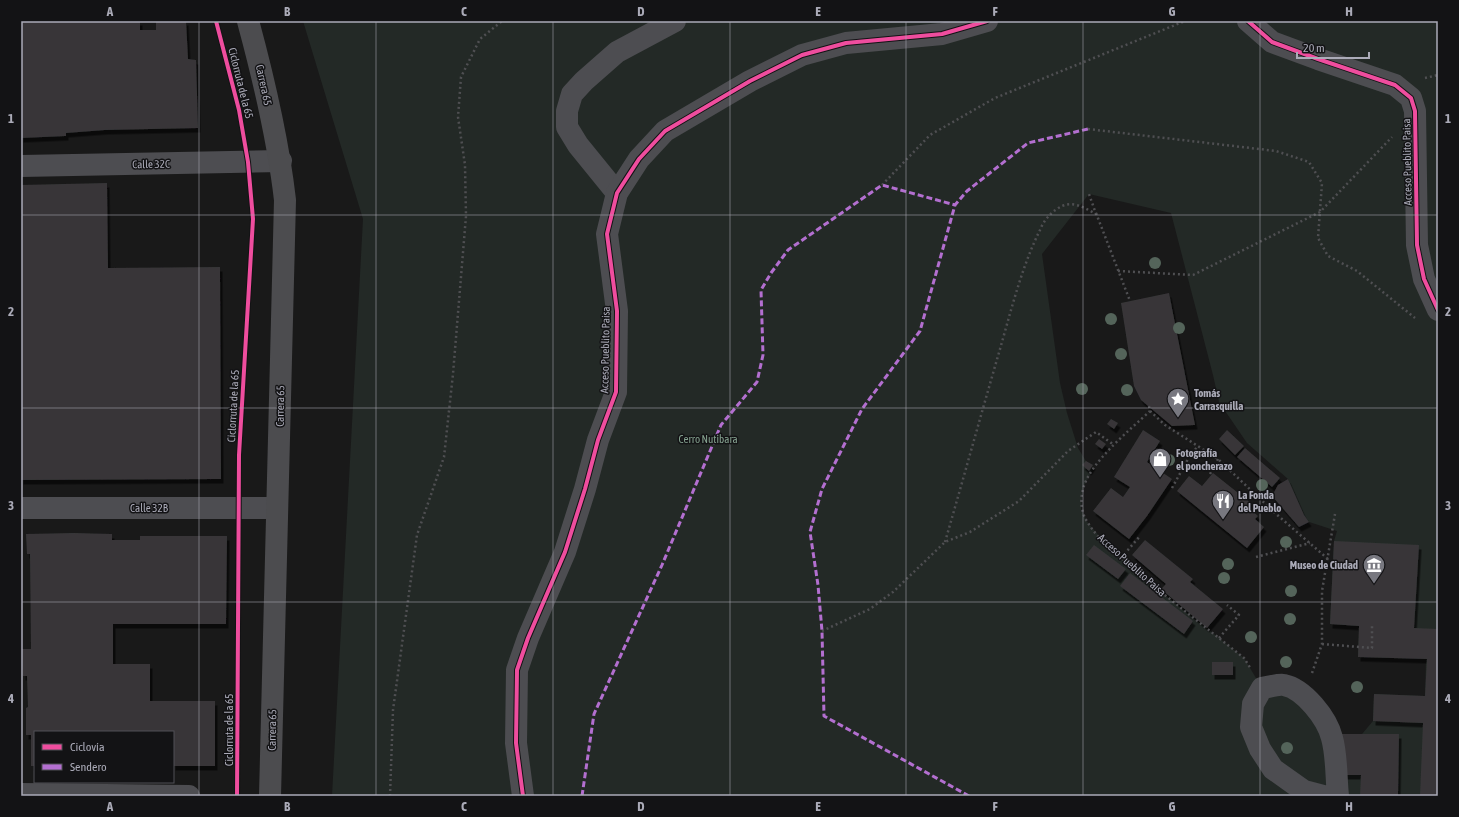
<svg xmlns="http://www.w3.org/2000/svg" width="1459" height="817" font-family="'Asap Condensed',sans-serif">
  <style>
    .green { fill: #232926; fill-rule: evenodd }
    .building { fill: #373638; filter: url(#shadow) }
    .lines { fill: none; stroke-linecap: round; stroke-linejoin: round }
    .path { stroke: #4f4f52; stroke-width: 2.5; stroke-dasharray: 2 3; stroke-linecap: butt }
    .street { stroke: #4d4d51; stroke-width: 22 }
    .secondary { stroke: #4c4c4f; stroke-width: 22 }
    .quiet { stroke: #b36fd0; stroke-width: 3; stroke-dasharray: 6 3; stroke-linecap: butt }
    .cycleway-casing { stroke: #131315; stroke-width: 6 }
    .cycleway { stroke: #ef4d9e; stroke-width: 4 }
    .tree { fill: #54645a }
    .grid { fill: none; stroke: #ababb8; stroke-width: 1; stroke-opacity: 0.55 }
    .labels { text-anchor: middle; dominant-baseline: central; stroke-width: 3; stroke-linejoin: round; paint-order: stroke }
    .street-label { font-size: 11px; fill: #ababb8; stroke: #131315 }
    .poi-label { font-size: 11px; font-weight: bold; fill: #ababb8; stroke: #131315; text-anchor: start }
    .park-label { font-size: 11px; fill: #84a18f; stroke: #131315 }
    .neatline { fill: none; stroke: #ababb8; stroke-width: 1.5 }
    .grid-label { font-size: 13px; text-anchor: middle; font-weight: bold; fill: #ababb8 }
  </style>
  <defs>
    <filter id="shadow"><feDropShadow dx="2.5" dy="4.5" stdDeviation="0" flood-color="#0009"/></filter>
  </defs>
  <rect width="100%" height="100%" fill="#191919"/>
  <path class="green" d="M303 21H1438V796H332L363 219ZM1089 194 1171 213 1213 375 1219 402 1247 443 1288 479 1304 515 1309 522 1337 531 1334 541 1330 624 1359 626 1358 657 1426 659 1425 696 1374 694 1373 721 1362 734H1342L1332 735 1283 685 1262 688 1244 658 1160 591 1106 544 1088 523 1081 509 1083 488 1092 471 1078 448 1067 413 1060 383 1042 254Z"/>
  <g class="building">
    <polygon points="21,21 140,21 140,30 156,30 156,21 186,21 188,59 196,60 198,128 105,130 66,133 66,136 21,138"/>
    <polygon points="107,183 108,268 220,267 221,479 21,480 21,185"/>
    <polygon points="1169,293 1195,425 1172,426 1141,400 1134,386 1121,303"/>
    <polygon points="1111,419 1118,423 1114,429 1107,424"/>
    <polygon points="1143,430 1160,441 1147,462 1172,479 1147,516 1129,539 1093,511 1111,488 1123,497 1130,487 1114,477"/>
    <polygon points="1227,430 1244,446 1235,455 1219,439"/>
    <polygon points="1099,439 1106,444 1102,449 1095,444"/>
    <polygon points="1245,448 1280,478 1272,487 1237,457"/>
    <polygon points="1086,461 1093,465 1089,471 1082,465"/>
    <polygon points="1213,473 1252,504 1249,508 1258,516 1255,519 1264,527 1247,548 1177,491 1189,476 1202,486"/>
    <polygon points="1288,479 1304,515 1309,522 1299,527 1272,496 1278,485"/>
    <polygon points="74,533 112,534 112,540 140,540 140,536 227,536 226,624 113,624 113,664 150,664 150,701 215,701 215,766 173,766 173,732 35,732 35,766 31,766 31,735 26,735 26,708 28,707 27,676 23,676 22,649 31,649 30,554 27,554 26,534"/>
    <polygon points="1145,540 1193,579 1190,582 1223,609 1207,628 1161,589 1166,584 1132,555"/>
    <polygon points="1334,541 1419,545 1414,628 1438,629 1438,796 1420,796 1423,723 1373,721 1374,694 1425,696 1427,659 1358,657 1359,626 1330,624"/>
    <polygon points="1094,545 1126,569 1118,579 1086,555"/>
    <polygon points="1130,573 1193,621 1184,634 1120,586"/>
    <rect x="1212" y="662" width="21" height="13"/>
    <polygon points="1342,734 1399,734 1398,796 1360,796 1361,775 1342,775"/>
  </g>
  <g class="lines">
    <g class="path">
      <polyline points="1425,78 1438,75"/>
      <polyline points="1088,129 1276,151 1309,162 1322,183 1318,238 1328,256 1357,271 1415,318"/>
      <polyline points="882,185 930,135 995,98 1185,21"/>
      <polyline points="1096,213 1130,301"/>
      <polyline points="1118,271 1193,275 1320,212 1392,137"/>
      <path d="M1149 406 1150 411C1130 430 1090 462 1083 489 1080 501 1081 513 1088 523 1100 542 1119 556 1135 570 1171 601 1208 629 1244 658L1251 669"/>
      <polyline points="1150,411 1165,425 1218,459 1275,513 1328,559"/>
      <polyline points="1210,474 1218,459"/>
      <polyline points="1172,488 1188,459 1197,447"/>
      <path d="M945 542C963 480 980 418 998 356 1010 315 1021 268 1040 230 1043 222 1050 213 1057 209 1071 199 1083 207 1096 214L1089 194"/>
      <polyline points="1256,557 1310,543"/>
      <polyline points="1121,558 1140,536"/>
      <polyline points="822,631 870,609 893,592 945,542 970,532 1019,501 1068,451 1096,432 1114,445"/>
      <polyline points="1219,638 1239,615 1227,605"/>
      <polyline points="1322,644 1372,648 1372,626"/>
      <polyline points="1312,673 1322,644 1322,591 1335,514"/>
      <polyline points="390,796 393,710 417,535 444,457 453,374 466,216 465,165 458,117 461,77 480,39 502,21"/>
    </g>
    <g class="street">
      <polyline points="1248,21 1272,42 1318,59 1395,85 1411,98 1415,111 1417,245 1424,279 1438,310"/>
      <polyline points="21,166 281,161"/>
      <polyline points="617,193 578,145 567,127 567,111 572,94 584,81 617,52 675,21"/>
      <polyline points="21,508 277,508"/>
      <polyline points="21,794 189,796"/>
      <polyline points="523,796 516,743 517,670 528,638 565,552 585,489 598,440 616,392 617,311 607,234 617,193 639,159 665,131 750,81 802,55 846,43 942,34 987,21"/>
      <path d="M1323 796 1304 791 1273 769 1260 749 1251 727 1253 704 1262 688C1269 687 1278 684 1284 685 1304 689 1327 718 1332 738 1337 756 1336 777 1338 796"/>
    </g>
    <path class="secondary" d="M248 21C264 80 278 139 285 200L270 796"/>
    <g class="quiet">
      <polyline points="582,796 594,714 662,565 721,425 757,382 763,355 761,290 771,273 788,250 882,185 955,205"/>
      <polyline points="969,796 824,716 822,631 818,585 810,532 822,489 862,409 920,331 955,205 967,191 1028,143 1088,129"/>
    </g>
    <g class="cycleway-casing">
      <g id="cycleway">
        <polyline points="216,21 239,110 248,162 253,219 239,455 237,796"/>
        <polyline points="1248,21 1272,42 1318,59 1395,85 1411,98 1415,111 1417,245 1424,279 1438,310"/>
        <polyline points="523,796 516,743 517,670 528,638 565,552 585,489 598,440 616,392 617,311 607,234 617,193 639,159 665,131 750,81 802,55 846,43 942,34 987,21"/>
      </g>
    </g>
    <use href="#cycleway" class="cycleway"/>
  </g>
  <g class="tree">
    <circle cx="1155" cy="263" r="6"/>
    <circle cx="1111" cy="319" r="6"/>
    <circle cx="1179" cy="328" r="6"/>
    <circle cx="1121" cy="354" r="6"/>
    <circle cx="1082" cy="389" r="6"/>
    <circle cx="1127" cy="390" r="6"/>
    <circle cx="1169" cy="460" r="6"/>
    <circle cx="1262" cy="485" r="6"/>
    <circle cx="1286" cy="542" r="6"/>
    <circle cx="1228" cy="564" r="6"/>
    <circle cx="1224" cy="578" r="6"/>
    <circle cx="1291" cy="591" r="6"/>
    <circle cx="1290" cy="619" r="6"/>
    <circle cx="1251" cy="637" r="6"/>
    <circle cx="1286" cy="662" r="6"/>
    <circle cx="1357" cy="687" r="6"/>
    <circle cx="1287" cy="748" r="6"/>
  </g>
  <path class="grid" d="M199 21V796M376 21V796M553 21V796M730 21V796M906 21V796M1083 21V796M1260 21V796M21 215H1438M21 408H1438M21 602H1438"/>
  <defs>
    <g id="sight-pin" transform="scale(1.15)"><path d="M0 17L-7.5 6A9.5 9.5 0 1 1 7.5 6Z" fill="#787880" stroke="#131315"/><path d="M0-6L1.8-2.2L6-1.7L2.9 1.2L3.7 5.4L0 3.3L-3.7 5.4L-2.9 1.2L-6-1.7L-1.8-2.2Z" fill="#fff"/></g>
    <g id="shop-pin" transform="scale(1.15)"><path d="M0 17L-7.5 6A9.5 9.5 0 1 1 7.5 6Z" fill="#787880" stroke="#131315"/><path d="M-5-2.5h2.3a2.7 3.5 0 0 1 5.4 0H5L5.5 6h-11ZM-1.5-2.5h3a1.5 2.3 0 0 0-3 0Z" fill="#fff"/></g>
    <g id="restaurant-pin" transform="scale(1.15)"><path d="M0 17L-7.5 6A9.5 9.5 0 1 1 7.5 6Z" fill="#787880" stroke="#131315"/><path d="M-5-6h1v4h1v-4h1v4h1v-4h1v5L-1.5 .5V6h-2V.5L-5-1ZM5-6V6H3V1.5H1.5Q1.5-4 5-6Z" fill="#fff"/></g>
    <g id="museum-pin" transform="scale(1.15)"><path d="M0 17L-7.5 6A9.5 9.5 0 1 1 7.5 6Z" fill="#787880" stroke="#131315"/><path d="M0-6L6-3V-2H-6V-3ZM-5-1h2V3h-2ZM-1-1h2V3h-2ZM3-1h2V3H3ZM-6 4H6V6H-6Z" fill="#fff"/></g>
  </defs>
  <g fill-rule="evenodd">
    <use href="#sight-pin" x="1178" y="399"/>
    <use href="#shop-pin" x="1160" y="459"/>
    <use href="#restaurant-pin" x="1223" y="501"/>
    <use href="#museum-pin" x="1374" y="565"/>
  </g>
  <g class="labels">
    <g class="street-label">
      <text transform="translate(241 83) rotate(76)">Ciclorruta de la 65</text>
      <text transform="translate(264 85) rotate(78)">Carrera 65</text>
      <text transform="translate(1407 162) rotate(-91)">Acceso Pueblito Paisa</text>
      <text transform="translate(151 164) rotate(-1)">Calle 32C</text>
      <text transform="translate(605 350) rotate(-89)">Acceso Pueblito Paisa</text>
      <text transform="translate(233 406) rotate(-87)">Ciclorruta de la 65</text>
      <text transform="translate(280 406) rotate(-89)">Carrera 65</text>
      <text x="149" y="508">Calle 32B</text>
      <text transform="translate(1132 565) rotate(42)">Acceso Pueblito Paisa</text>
      <text transform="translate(229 730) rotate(-90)">Ciclorruta de la 65</text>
      <text transform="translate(272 730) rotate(-89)">Carrera 65</text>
    </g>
    <g class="poi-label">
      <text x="1194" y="393">Tomás<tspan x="1194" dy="13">Carrasquilla</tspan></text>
      <text x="1176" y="453">Fotografía<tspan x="1176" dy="13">el poncherazo</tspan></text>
      <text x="1238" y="495">La Fonda<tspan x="1238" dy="13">del Pueblo</tspan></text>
      <text x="1358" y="565" text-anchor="end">Museo de Ciudad</text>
    </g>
    <g class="park-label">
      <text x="708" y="439">Cerro Nutibara</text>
    </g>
  </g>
  <rect width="1459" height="817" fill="none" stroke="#131315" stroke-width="44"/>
  <rect x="34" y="731" width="140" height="52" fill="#131315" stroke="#505056"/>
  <rect x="42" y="744" width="20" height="6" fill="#ef4d9e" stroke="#505056"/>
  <text x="70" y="751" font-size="12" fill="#ababb8">Ciclovía</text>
  <rect x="42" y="764" width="20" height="6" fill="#b36fd0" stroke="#505056"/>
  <text x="70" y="771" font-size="12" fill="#ababb8">Sendero</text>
  <path d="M1297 52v6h72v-6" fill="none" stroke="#ababb8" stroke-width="2"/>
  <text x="1303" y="52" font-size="12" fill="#ababb8" stroke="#131315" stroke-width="3" paint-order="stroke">20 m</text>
  <rect x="22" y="22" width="1415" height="773" class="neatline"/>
  <g class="grid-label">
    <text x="110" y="16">A</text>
    <text x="287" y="16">B</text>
    <text x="464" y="16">C</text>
    <text x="641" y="16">D</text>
    <text x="818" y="16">E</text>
    <text x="995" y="16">F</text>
    <text x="1172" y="16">G</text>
    <text x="1349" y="16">H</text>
    <text x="11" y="123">1</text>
    <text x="1448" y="123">1</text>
    <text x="11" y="316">2</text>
    <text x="1448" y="316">2</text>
    <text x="11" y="510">3</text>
    <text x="1448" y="510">3</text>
    <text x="11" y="703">4</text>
    <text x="1448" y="703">4</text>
    <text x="110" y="811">A</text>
    <text x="287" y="811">B</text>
    <text x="464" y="811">C</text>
    <text x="641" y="811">D</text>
    <text x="818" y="811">E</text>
    <text x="995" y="811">F</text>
    <text x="1172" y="811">G</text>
    <text x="1349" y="811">H</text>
  </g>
</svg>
